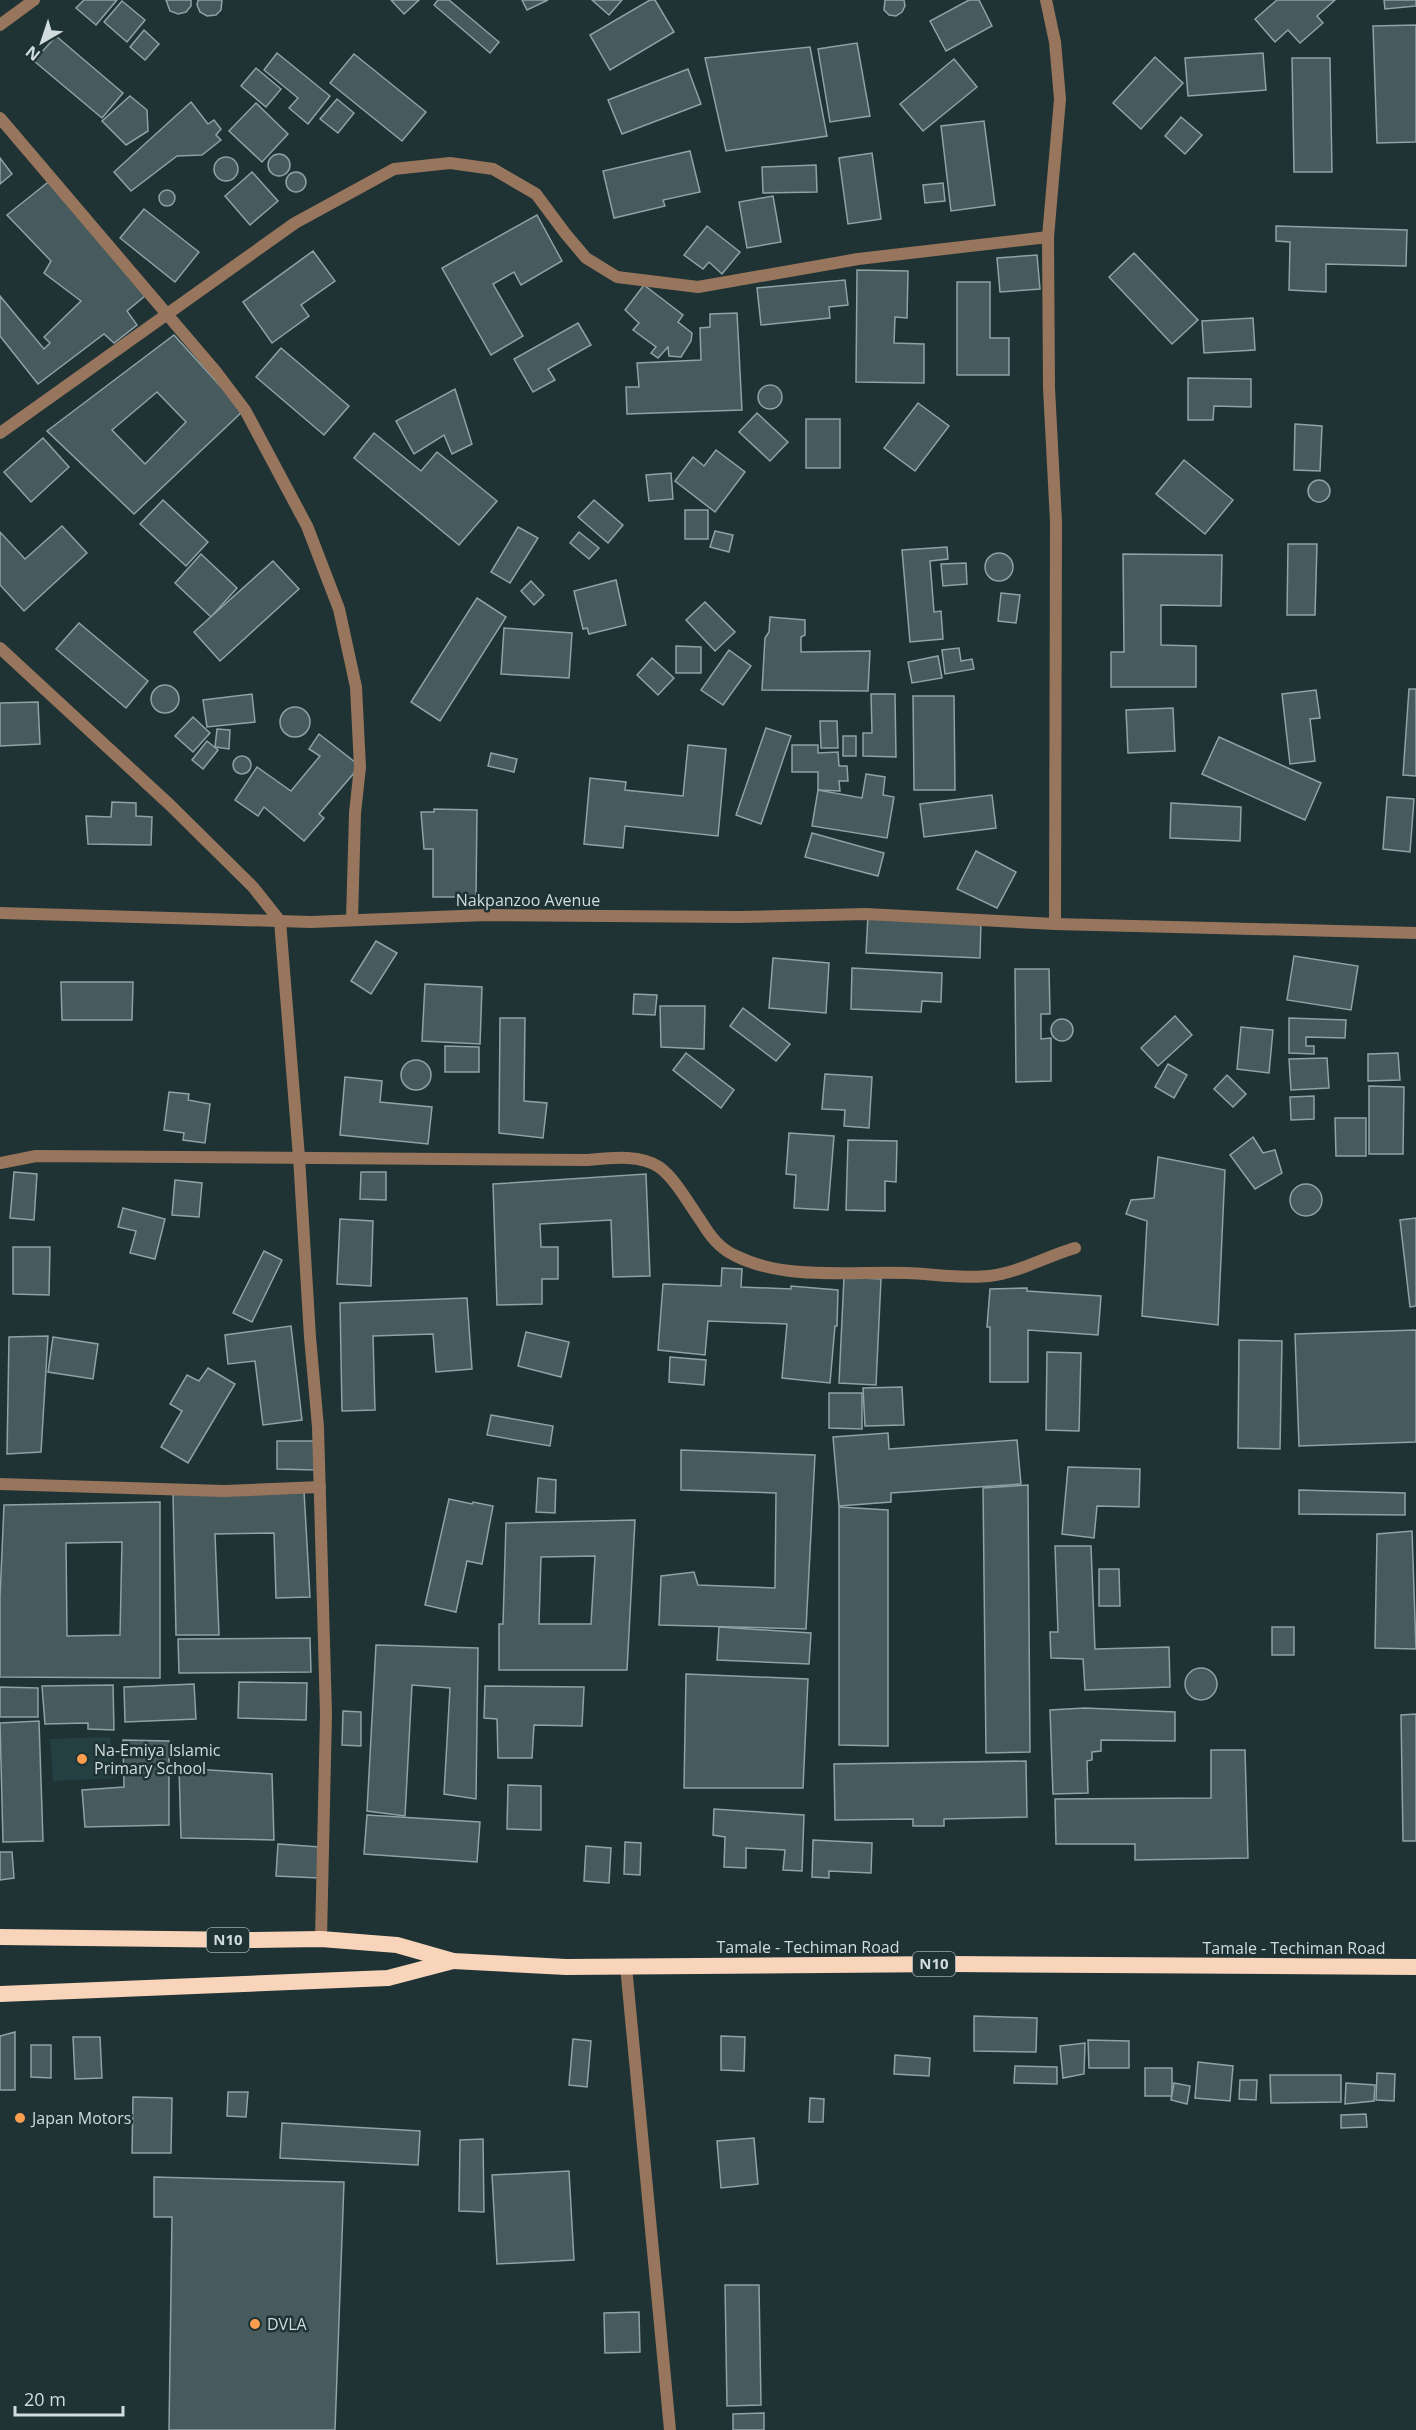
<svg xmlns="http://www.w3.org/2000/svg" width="1416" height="2430" font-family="'Open Sans',sans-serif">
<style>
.built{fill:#254043}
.building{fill:#475a5d;stroke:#8da3a6;stroke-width:1.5;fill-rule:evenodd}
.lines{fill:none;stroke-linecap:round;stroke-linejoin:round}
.minor{stroke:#97765d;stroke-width:12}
.trunk{stroke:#f8d4ba;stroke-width:16}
.poi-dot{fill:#fb9e50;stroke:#1f3234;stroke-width:2}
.labels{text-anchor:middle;stroke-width:5;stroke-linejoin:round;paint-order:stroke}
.shield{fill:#1f3234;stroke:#9ca9aa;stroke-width:1.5}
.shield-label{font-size:15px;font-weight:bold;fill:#d1dcdd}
.street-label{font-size:16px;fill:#d1dcdd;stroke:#1f3234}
.poi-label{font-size:16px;fill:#d1dcdd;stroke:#1f3234;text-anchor:start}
</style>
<rect width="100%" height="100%" fill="#1f3234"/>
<!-- built -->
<polygon class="built" points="110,1737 116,1778 53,1781 50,1739"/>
<!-- building -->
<g class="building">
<polygon points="84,0 117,0 96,25 76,8"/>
<polygon points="166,0 191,0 191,6 186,12 178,14 170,11"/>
<polygon points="198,0 222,0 221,10 216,15 207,16 200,12 197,5"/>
<polygon points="391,0 419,0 404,14"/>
<polygon points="438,0 449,0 499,42 490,53 434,5"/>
<polygon points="522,0 548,0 527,10"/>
<polygon points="592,0 622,0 609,15"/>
<polygon points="650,0 655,0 674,32 610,70 590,35"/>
<polygon points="885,0 904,0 905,6 902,12 896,16 889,15 884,10"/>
<polygon points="969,0 979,0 992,26 946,51 930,21"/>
<polygon points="1277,0 1335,0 1317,16 1323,23 1300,43 1288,30 1275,42 1255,19"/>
<polygon points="1384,0 1416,0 1416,6 1385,9"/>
<polygon points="122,1 145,20 127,42 104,22"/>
<polygon points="1416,25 1416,142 1377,143 1373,26"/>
<polygon points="144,30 159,44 145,60 130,47"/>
<polygon points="56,36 123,93 102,118 34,61"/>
<polygon points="857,43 870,116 830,122 818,49"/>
<polygon points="810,47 827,136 726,151 705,58"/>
<polygon points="277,53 330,96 308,124 289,108 298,98 264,70"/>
<polygon points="1263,53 1266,90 1188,96 1185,58"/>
<polygon points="354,54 426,112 402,141 330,83"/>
<polygon points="1155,57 1183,83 1141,129 1113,103"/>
<polygon points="1292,58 1330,58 1332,172 1294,172"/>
<polygon points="954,59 977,87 923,131 900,104"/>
<polygon points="256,68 281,89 266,107 241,86"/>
<polygon points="688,69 701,104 622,134 608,100"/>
<polygon points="130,96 147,110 148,131 126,145 102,121"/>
<polygon points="337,99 354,113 338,133 320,119"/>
<polygon points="191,102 208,124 214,120 221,129 216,135 221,140 202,155 177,156 131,191 114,172"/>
<polygon points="256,103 288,134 262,162 229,131"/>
<polygon points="1181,117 1202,135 1185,154 1165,136"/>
<polygon points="984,121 995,205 951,211 941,126"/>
<polygon points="690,151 700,192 663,200 665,206 614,218 603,171"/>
<polygon points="872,153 881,219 848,224 839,158"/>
<circle cx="279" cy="165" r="11"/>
<circle cx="226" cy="169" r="12"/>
<polygon points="0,158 12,174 0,184"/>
<polygon points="816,165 817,192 763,193 762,167"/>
<circle cx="296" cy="182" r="10"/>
<polygon points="252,172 278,201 250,225 225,196"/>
<polygon points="52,179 145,296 127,311 137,325 114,343 104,334 38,384 0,336 0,296 44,349 50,343 44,337 81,301 44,273 51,261 7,215"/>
<polygon points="943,183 945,201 925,203 923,185"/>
<circle cx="167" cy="198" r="8"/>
<polygon points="773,196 781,242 747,248 739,202"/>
<polygon points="144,209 199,252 175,282 120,238"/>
<polygon points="537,215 562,261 521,285 514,272 493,284 523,336 491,355 442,268"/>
<polygon points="707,226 740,252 722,274 709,262 703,269 684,255"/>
<polygon points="1276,226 1407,230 1406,266 1326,264 1326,292 1289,290 1290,242 1276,241"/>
<polygon points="313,251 335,281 301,305 309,316 272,343 243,302"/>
<polygon points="1134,253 1198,320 1172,344 1109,277"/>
<polygon points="1037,255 1040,289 1000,292 997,258"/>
<polygon points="857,270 908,271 907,318 895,317 894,343 924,344 924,383 856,382"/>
<polygon points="845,280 848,305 829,307 830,318 761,325 757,288"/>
<polygon points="957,282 990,282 990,338 1009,338 1009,375 957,375"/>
<polygon points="644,285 683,315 678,322 692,333 691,341 681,357 669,356 668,347 658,358 651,353 656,347 633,330 639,323 625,310"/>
<polygon points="737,313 742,410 627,414 626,387 639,387 637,363 701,360 700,328 710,327 710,314"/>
<polygon points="1253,318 1255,350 1204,353 1202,321"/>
<polygon points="578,323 591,345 548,369 555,380 533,392 514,359"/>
<path d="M174,335L243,411L134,514L47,431ZM157,392L186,422L145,464L112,430Z"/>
<polygon points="281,348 349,406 324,435 256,377"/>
<polygon points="1188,378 1251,379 1251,407 1214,406 1213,420 1188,420"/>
<circle cx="770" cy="397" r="12"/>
<polygon points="455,389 472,444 452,454 444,435 414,454 396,421"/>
<polygon points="918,403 949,426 915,471 884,448"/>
<polygon points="757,413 788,442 770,461 739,432"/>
<rect x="806" y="419" width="34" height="49"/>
<polygon points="1295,424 1322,426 1320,471 1294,470"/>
<polygon points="374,433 421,471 437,452 497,501 459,545 354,458"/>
<polygon points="43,438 69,467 31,502 4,472"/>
<polygon points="716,450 745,472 715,512 675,481 693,457 704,466"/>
<polygon points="1184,460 1233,500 1205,534 1156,494"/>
<polygon points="671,473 673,499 649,501 646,475"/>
<circle cx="1319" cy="491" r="11"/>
<polygon points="163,500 208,542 186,566 140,524"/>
<polygon points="594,500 623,525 608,543 578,517"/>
<rect x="685" y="510" width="23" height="29"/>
<polygon points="62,526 87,553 24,611 0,585 0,532 25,559"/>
<polygon points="518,527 538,538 510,583 491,572"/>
<polygon points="715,531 733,535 729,552 710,547"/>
<polygon points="579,532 599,548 589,559 570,543"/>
<polygon points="1288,544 1317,544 1315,615 1287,615"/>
<polygon points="947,547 948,559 930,561 934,612 941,611 943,639 910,642 902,550"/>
<circle cx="999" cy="567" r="14"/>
<polygon points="201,554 237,588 211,617 175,583"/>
<polygon points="1123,554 1222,555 1221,606 1161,605 1161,645 1196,646 1196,687 1111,687 1111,652 1124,652"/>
<polygon points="273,561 299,589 220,661 194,632"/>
<polygon points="966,563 967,584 943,586 941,564"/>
<polygon points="616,580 626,625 589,634 587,628 583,629 574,591"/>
<polygon points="531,581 544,595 534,605 521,591"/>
<polygon points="1001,593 1020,595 1016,623 998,621"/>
<polygon points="477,598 506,617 440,721 411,702"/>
<polygon points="705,602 735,632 715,651 686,620"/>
<polygon points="770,617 805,620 805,635 801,637 801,652 870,651 868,691 762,690 765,638 769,632"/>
<polygon points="79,623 148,681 126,708 56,649"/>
<polygon points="504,628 572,633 569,678 501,674"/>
<polygon points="676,646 701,647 701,673 676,673"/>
<polygon points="959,648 961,661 972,659 974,669 945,674 942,650"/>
<polygon points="729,650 751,666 723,705 701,690"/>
<polygon points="938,656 942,678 912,683 908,662"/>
<polygon points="652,658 674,678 658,695 637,675"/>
<circle cx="165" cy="699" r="14"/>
<polygon points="1409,689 1416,689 1416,776 1403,775"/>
<polygon points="1316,690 1320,718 1310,719 1315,761 1290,764 1282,694"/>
<polygon points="252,694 255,722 207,727 203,700"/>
<polygon points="871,694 895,694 896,757 863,756 863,733 872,733"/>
<polygon points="913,696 954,696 955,790 914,790"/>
<polygon points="38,702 40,744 0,746 0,703"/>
<circle cx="295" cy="722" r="15"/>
<polygon points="1173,708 1175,751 1128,753 1126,710"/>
<polygon points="193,717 210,733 193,752 175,736"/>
<polygon points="820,721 837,721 838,748 821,748"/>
<polygon points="766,728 791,736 761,824 736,815"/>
<polygon points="217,729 230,730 229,749 215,747"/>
<polygon points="319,734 360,766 319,814 324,818 304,841 264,807 258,816 235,800 257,767 291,791 320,756 309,749"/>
<rect x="843" y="736" width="13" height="20"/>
<polygon points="1219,737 1321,783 1305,820 1202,774"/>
<polygon points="207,741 218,750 203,769 192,760"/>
<polygon points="688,745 726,749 718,836 625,826 623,848 584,844 590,778 626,782 625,790 683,796"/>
<polygon points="792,745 818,745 818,753 838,752 839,766 847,766 848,781 839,781 840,791 818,790 818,772 792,772"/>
<polygon points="491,753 517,759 514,772 488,766"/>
<circle cx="242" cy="765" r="9"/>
<polygon points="866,774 885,777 883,795 894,797 887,838 812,826 818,790 862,798"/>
<polygon points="992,795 996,828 924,837 920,804"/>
<polygon points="1387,797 1414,799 1410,852 1383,849"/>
<polygon points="112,802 136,803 136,816 152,817 151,845 88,844 86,816 111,817"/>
<polygon points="1171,803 1241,807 1240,841 1170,838"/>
<polygon points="434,809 477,810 476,897 433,897 433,849 424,849 421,812 434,812"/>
<polygon points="812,833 884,853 878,876 805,857"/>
<polygon points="976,851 1016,872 997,908 957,889"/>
<polygon points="868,915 981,920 980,958 866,953"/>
<polygon points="376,941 397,953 371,994 351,981"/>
<polygon points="1294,956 1358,966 1351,1010 1287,1000"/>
<polygon points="773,958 829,963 826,1013 769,1008"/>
<polygon points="852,968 942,973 941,1002 922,1001 921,1012 851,1009"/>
<polygon points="1015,969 1049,969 1050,1014 1041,1014 1041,1039 1051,1038 1051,1081 1016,1082"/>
<polygon points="61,982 133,982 132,1020 62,1020"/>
<polygon points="425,984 482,987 480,1044 422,1041"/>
<polygon points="634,994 657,995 655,1015 633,1014"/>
<polygon points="660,1006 705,1006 704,1049 661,1047"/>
<polygon points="743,1008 790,1044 776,1061 730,1026"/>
<polygon points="1175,1016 1192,1035 1158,1066 1141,1048"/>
<polygon points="500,1018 525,1018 524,1101 547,1103 543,1138 499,1133"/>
<polygon points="1289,1018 1346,1020 1345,1038 1306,1037 1306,1046 1314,1046 1314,1054 1289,1053"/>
<circle cx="1062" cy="1030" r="11"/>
<polygon points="1241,1027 1273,1030 1269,1073 1237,1069"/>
<polygon points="445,1046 479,1047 479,1072 445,1072"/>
<polygon points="686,1053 734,1090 721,1108 673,1070"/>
<polygon points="1398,1053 1400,1080 1368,1081 1368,1054"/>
<polygon points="1327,1058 1329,1088 1291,1090 1289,1059"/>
<circle cx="416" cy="1075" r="15"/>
<polygon points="1168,1064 1187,1075 1174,1098 1155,1087"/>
<polygon points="825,1074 872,1077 869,1128 844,1126 845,1110 822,1109"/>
<polygon points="1227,1075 1246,1094 1233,1107 1214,1089"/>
<polygon points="345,1077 382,1081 380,1102 432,1107 428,1144 340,1135"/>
<polygon points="1369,1086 1404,1087 1403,1154 1369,1154"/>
<polygon points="169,1092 189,1094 188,1100 210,1104 205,1143 183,1140 184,1133 164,1130"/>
<polygon points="1314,1096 1314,1119 1291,1120 1290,1097"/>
<polygon points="1335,1118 1366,1118 1366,1156 1336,1156"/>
<polygon points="789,1133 834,1136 828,1210 794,1208 796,1175 786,1174"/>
<polygon points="1253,1137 1263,1153 1275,1150 1282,1173 1255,1189 1230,1155"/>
<polygon points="848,1140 897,1141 896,1182 885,1181 885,1211 846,1210"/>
<polygon points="1158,1157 1225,1170 1218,1325 1142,1316 1147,1221 1126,1214 1131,1200 1154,1198"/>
<polygon points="14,1172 37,1174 34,1220 10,1218"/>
<polygon points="361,1172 386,1172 386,1200 360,1199"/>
<polygon points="646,1174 650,1276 613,1277 611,1220 540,1224 541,1247 558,1247 558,1279 542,1279 542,1304 497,1305 493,1184"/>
<polygon points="175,1180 202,1183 199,1217 172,1215"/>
<circle cx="1306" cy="1200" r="16"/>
<polygon points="123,1208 165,1219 155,1259 130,1253 136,1231 118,1227"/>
<polygon points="1416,1218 1416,1306 1410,1307 1400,1220"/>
<polygon points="340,1219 373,1221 371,1286 337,1284"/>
<polygon points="13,1247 50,1247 49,1295 13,1294"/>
<polygon points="264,1251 282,1260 252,1322 233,1313"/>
<polygon points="722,1268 742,1269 741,1287 791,1289 791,1286 838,1290 837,1326 835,1326 830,1383 782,1378 787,1324 708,1321 705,1355 658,1350 663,1284 721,1286"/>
<polygon points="844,1277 881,1279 876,1385 839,1383"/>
<polygon points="1027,1288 1027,1291 1101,1296 1098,1335 1028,1330 1028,1382 990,1382 990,1327 987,1327 990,1289"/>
<polygon points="467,1298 472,1369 436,1372 433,1334 373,1336 375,1410 342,1411 340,1303"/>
<polygon points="291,1326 302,1420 263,1425 255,1361 228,1364 225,1335"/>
<polygon points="1416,1330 1416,1442 1299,1446 1295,1334"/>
<polygon points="526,1332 569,1342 561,1377 518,1366"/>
<polygon points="48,1336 41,1452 7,1454 9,1337"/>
<polygon points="53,1337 98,1344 93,1379 48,1372"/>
<polygon points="1239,1340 1282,1341 1280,1449 1238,1448"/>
<polygon points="1047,1352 1081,1353 1079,1431 1046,1430"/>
<polygon points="670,1357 706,1360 704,1385 669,1382"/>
<polygon points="208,1368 235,1384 188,1463 161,1447 182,1411 170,1404 187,1375 199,1381"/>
<polygon points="902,1387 904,1425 865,1426 863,1388"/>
<polygon points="829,1393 862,1393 862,1429 829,1428"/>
<polygon points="491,1415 553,1426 550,1446 487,1435"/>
<polygon points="888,1433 889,1449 1017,1440 1021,1484 891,1493 891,1502 839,1506 833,1437"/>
<polygon points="277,1441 317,1441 316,1470 277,1469"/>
<polygon points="681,1450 815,1455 806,1629 659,1625 661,1576 694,1572 698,1585 775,1588 776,1493 681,1490"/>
<polygon points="1068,1467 1140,1469 1139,1507 1097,1506 1094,1538 1062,1534"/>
<polygon points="538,1478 556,1480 555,1513 536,1512"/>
<polygon points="1028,1485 1030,1752 986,1753 983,1488"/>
<polygon points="1299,1490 1405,1493 1405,1515 1299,1514"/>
<polygon points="304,1491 310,1597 276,1598 274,1533 215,1534 219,1635 176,1635 173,1494"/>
<polygon points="449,1499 472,1504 473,1502 493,1506 482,1564 467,1561 456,1612 425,1605"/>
<path d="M160,1502V1678L0,1677V1597L4,1505ZM122,1542L120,1635L67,1636L66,1543Z"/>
<polygon points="839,1507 888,1510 888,1746 839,1745"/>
<path d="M635,1520L627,1670H499V1624H503L506,1523ZM595,1556L591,1624H539L541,1557Z"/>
<polygon points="1412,1531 1416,1649 1375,1648 1377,1534"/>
<polygon points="1055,1546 1091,1546 1095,1649 1169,1647 1170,1687 1085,1690 1083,1659 1051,1658 1050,1632 1058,1632"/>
<polygon points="1099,1569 1119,1569 1120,1606 1099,1606"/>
<polygon points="719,1627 811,1633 809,1664 717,1660"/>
<rect x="1272" y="1627" width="22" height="28"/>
<polygon points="310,1638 311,1672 179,1673 178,1639"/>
<polygon points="376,1645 478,1648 476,1799 444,1794 450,1688 412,1685 405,1816 367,1811"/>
<circle cx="1201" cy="1684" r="16"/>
<polygon points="686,1674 808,1679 803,1788 684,1788"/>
<polygon points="239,1682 307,1683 306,1720 238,1718"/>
<polygon points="194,1684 196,1719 125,1722 124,1687"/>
<polygon points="113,1685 114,1730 88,1729 88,1723 45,1724 42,1686"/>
<polygon points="485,1686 584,1687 582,1726 534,1725 532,1758 498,1758 497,1719 484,1718"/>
<polygon points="0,1687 38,1688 38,1717 0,1717"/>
<polygon points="1085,1708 1175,1712 1175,1741 1101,1740 1101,1751 1092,1752 1092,1760 1087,1761 1088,1793 1053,1794 1050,1710"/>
<polygon points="343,1711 361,1712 361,1746 342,1745"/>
<polygon points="1416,1714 1416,1841 1403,1841 1401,1715"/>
<polygon points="39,1721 43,1841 3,1842 0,1723"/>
<polygon points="123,1740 169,1741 169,1825 85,1827 82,1790 124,1787"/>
<polygon points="1211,1750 1245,1750 1248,1858 1135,1860 1135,1844 1056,1844 1055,1799 1211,1798"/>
<polygon points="1026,1761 1027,1817 944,1819 944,1826 913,1826 913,1819 835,1820 834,1764"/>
<polygon points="179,1768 272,1774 274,1840 181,1838"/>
<polygon points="508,1785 541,1786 541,1830 507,1829"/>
<polygon points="714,1809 804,1815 802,1871 783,1870 785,1850 746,1848 746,1868 724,1867 725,1837 713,1835"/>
<polygon points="367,1815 480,1822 477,1862 364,1854"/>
<polygon points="813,1840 872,1843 871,1873 829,1871 829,1878 812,1877"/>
<polygon points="625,1842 641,1843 640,1875 624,1874"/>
<polygon points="278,1844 320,1847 319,1878 276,1876"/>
<polygon points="586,1846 611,1848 609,1883 584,1881"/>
<polygon points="0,1852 12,1852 14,1878 0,1880"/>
<polygon points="974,2016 1037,2018 1036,2052 974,2051"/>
<polygon points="15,2032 15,2090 0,2090 0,2036"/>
<polygon points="721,2036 745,2037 744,2071 721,2070"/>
<polygon points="73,2037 100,2037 102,2078 75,2079"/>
<polygon points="573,2039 591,2041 587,2087 569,2085"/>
<polygon points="1088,2040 1129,2041 1129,2068 1089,2068"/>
<polygon points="1085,2043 1084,2074 1063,2078 1060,2046"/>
<polygon points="31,2045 51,2045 51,2078 31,2077"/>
<polygon points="895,2055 930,2058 929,2076 894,2074"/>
<polygon points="1198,2062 1233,2066 1230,2101 1195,2098"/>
<polygon points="1015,2066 1057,2067 1057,2084 1014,2083"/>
<rect x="1145" y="2068" width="27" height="28"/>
<polygon points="1377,2073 1395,2074 1394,2101 1376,2100"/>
<polygon points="1270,2075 1341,2075 1341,2102 1271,2103"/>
<polygon points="1240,2080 1257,2080 1256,2100 1239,2099"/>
<polygon points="1174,2083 1190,2086 1187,2104 1171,2100"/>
<polygon points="1346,2083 1375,2085 1374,2101 1345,2104"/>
<polygon points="228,2092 248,2092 246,2117 227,2116"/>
<polygon points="133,2097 172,2098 171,2153 132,2153"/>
<polygon points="810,2098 824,2099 823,2122 809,2122"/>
<polygon points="1366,2114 1367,2127 1341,2128 1341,2115"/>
<polygon points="282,2123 420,2131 418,2165 280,2158"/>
<polygon points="754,2138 758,2184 721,2188 717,2141"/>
<polygon points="483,2139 484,2212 459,2211 460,2140"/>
<polygon points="569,2171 574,2260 497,2264 492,2175"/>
<polygon points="154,2177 344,2182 335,2430 169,2430 172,2217 154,2217"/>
<polygon points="725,2285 759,2285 761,2405 727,2406"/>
<polygon points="639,2312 640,2352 605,2353 604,2313"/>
<polygon points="764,2413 764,2430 733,2430 733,2414"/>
</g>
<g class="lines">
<!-- minor -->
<g class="minor">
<polyline points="1046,0 1055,42 1060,99 1048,237 1049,388 1056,522 1055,924 1416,933"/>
<polyline points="0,25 34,0"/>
<polyline points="0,118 217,373 245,410 307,526 339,609 356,687 360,767 355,813 352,920"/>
<polyline points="0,433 295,223 394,169 450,163 493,169 536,194 565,233 586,258 617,277 698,287 858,259 1048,237"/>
<polyline points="0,648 170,805 253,887 280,921 299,1157 310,1337 318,1427 326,1714 321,1939"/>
<polyline points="0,913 311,922 486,915 739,917 866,914 1055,924"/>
<path d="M0,1163L36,1156L588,1160C610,1158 640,1154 659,1167C675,1178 690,1206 701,1221C710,1236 720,1249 736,1256C787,1281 852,1271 907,1273C932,1274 965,1279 989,1276C1018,1273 1047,1256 1075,1248"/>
<polyline points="0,1484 224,1491 320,1487"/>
<polyline points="626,1966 670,2430"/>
</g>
<!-- trunk -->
<g class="trunk">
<polyline points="0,1937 251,1940 321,1939 397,1945 453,1961 566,1967 951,1964 1416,1967"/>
<polyline points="0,1994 388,1978 453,1961"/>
</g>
</g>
<!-- markers -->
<g class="poi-dot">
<circle cx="82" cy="1759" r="6"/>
<circle cx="20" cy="2118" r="6"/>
<circle cx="255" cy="2324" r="6"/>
</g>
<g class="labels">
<!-- shield labels -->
<g class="shield">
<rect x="207" y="1928" width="42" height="24" rx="4.5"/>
<rect x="913" y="1952" width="42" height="24" rx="4.5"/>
</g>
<g class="shield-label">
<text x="228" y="1945">N10</text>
<text x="934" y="1969">N10</text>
</g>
<!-- street labels -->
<g class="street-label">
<text x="528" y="906">Nakpanzoo Avenue</text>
<text x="808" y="1953">Tamale - Techiman Road</text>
<text x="1294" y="1954">Tamale - Techiman Road</text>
</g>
<!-- poi labels -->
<g class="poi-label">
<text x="94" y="1756">Na-Emiya Islamic<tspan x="94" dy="18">Primary School</tspan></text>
<text x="32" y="2124">Japan Motors</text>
<text x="267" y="2330">DVLA</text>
</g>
</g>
<!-- north arrow -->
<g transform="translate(42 42) rotate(219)" stroke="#1f3234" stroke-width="4.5" paint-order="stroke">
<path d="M0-4.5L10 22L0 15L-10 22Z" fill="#d1dcdd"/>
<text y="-9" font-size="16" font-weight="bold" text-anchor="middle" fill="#d1dcdd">N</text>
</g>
<!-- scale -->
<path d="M15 2406v9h108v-9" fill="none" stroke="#d1dcdd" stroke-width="3"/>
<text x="24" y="2406" font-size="18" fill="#d1dcdd" stroke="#1f3234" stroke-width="4.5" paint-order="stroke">20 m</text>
</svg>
